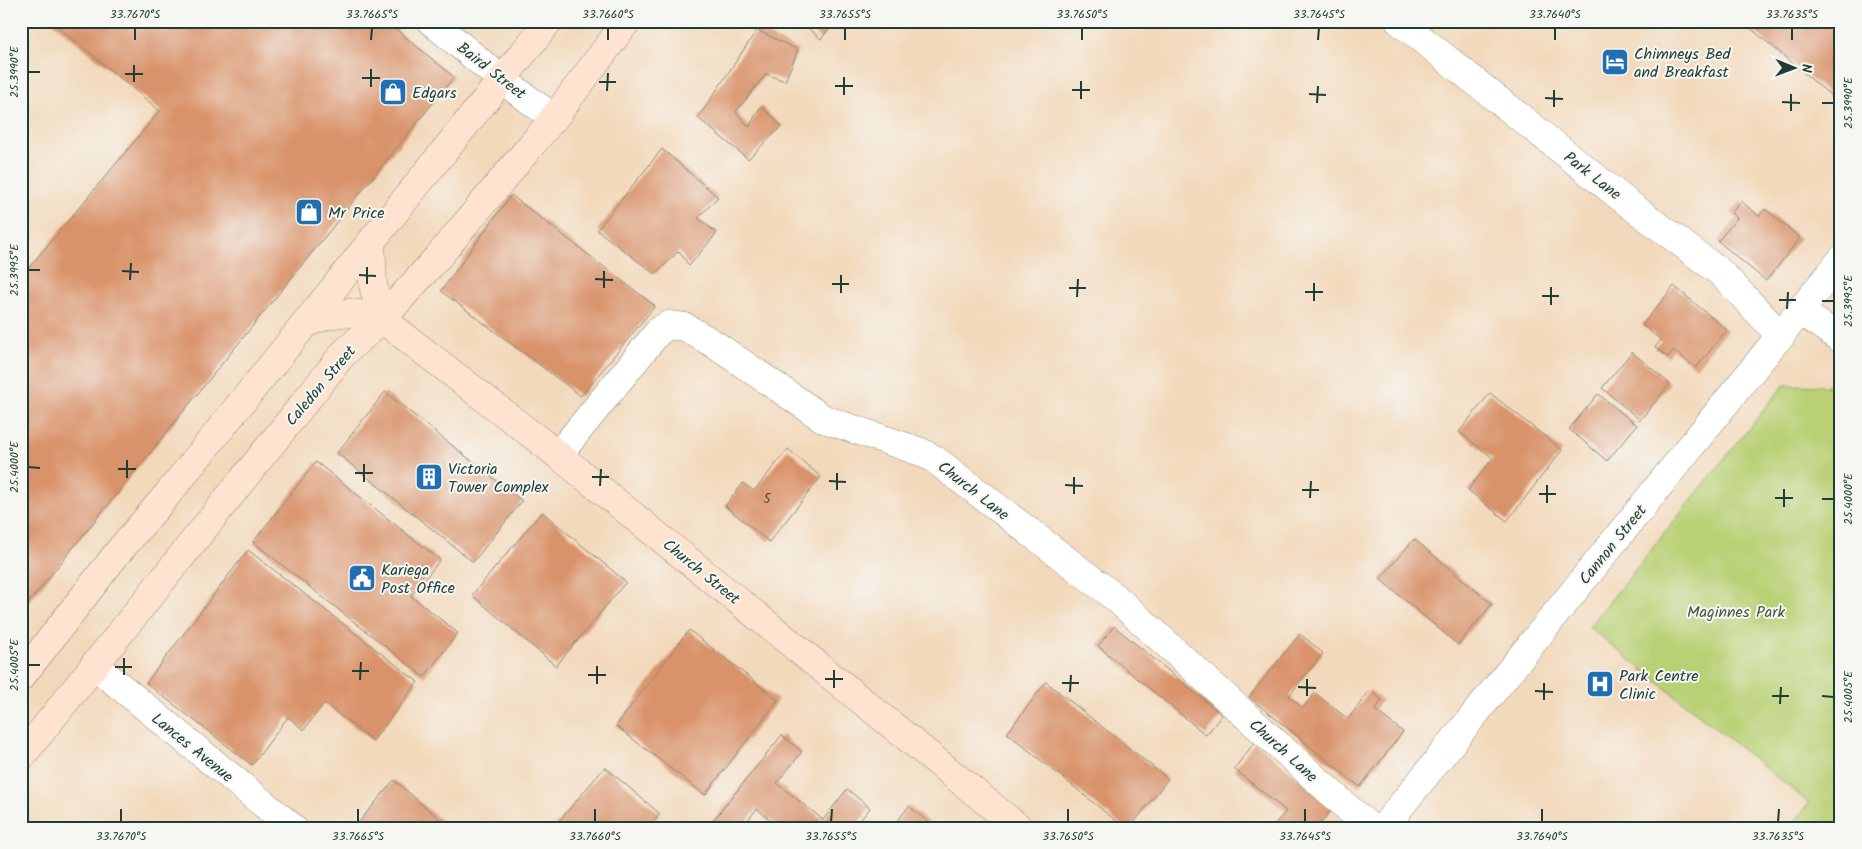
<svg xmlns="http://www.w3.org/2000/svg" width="1862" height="849" font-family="Kalam,sans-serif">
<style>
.green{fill:#b9d074;stroke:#6c8654}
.building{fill:#d9936a}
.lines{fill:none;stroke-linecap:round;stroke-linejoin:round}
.minor-casing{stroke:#898b78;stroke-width:29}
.tertiary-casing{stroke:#898b78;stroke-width:29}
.secondary-casing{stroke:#898b78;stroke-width:29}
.minor{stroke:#fff;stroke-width:28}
.tertiary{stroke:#fff;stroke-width:28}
.secondary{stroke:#fee3d1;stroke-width:28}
.ticks{fill:none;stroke:#1f3d34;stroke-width:2}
.labels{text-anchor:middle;stroke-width:4;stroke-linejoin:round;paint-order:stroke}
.number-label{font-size:14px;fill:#4e5242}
.poi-label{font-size:16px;fill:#1f3d34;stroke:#f6f6f2;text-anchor:start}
.street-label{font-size:16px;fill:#1f3d34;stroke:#f6f6f2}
.park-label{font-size:16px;fill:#3e5a41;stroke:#f6f6f2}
.neatline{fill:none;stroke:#1f3d34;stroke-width:2}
.ticks-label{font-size:12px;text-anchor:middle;fill:#1f3d34}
</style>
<rect width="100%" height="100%" fill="#f6f6f2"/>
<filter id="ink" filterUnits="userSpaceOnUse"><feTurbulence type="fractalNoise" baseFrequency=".02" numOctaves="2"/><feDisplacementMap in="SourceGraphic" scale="10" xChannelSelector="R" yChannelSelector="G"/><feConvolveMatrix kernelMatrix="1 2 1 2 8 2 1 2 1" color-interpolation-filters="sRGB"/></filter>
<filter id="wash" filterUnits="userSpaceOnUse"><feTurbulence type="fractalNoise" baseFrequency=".0096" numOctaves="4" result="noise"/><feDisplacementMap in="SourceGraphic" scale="20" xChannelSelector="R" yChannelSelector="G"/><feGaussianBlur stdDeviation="1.12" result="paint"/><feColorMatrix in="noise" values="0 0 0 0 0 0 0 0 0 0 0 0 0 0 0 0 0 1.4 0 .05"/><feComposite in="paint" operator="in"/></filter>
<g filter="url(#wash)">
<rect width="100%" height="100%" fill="#f3d9bb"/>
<!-- green -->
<polygon class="green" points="1784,385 1841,386 1841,828 1790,828 1809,803 1589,627"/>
<g id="blocks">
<!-- building -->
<g class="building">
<polygon points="51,21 386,21 454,77 21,612 21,277 160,111"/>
<polygon points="800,21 835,21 821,39"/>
<polygon points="1742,21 1823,21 1841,37 1841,104"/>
<polygon points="757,30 798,50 785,81 766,74 736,112 749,127 761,106 782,126 748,159 698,118"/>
<polygon points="662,149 718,197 698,218 717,233 689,266 679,251 655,274 597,230"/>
<polygon points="511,195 655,306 581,396 441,291"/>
<polygon points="1741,201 1759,216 1765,209 1800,238 1766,281 1718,241 1737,218 1731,213"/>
<polygon points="1674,286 1727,330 1696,368 1673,350 1668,357 1655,347 1661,340 1642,325"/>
<polygon points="1632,352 1670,384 1640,420 1602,388"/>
<polygon points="385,392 522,501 473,562 337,453"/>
<polygon points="1490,393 1562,450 1507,521 1468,490 1493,458 1459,432"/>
<polygon points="1598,394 1637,425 1607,461 1569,429"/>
<polygon points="788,449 821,477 769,542 725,506 743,483 754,491"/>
<polygon points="316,462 440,560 411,596 458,633 424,677 253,542"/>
<polygon points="542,512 626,582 556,666 472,595"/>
<polygon points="1414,539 1492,604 1458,645 1380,579"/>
<polygon points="248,550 418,682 373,741 324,703 304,730 288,717 252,765 146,683"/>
<polygon points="1114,626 1222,715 1206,735 1098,646"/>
<polygon points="689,630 778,700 705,795 616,726"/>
<polygon points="1300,634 1323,653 1289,696 1303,708 1315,693 1348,719 1370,690 1382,700 1375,710 1403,732 1360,787 1249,697"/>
<polygon points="1046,682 1168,779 1130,828 1125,828 1007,733"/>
<polygon points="782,735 802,752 777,783 823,820 847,789 870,808 854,828 780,828 757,809 741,828 707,828"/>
<polygon points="1255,742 1334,807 1317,828 1272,828 1286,811 1234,769"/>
<polygon points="605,767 660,814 648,828 553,828"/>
<polygon points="394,780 450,828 354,828"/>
<polygon points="909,806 935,828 892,828"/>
</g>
</g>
</g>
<g filter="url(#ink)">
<use href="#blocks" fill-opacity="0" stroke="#898b78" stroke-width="1"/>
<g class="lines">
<!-- minor casing -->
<g class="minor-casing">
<g id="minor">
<polyline points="1399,21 1629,204 1721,273 1781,336"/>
<polyline points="1800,311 1841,339"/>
<polyline points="558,455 659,331 668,325 685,327 714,344 824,419 921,452 934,459 1116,598 1370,828"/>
<polyline points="94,665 293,828"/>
<polyline points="1383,828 1841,260"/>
</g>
</g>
<!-- tertiary casing -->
<g class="tertiary-casing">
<polyline id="tertiary" points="431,21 502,80 554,118"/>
</g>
<!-- secondary casing -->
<g class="secondary-casing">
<g id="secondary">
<polyline points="371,243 373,285 382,319"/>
<path d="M305,324C336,310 350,310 382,319L558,455L1019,828"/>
<polyline points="21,677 119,551 167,495 549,21"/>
<polyline points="21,757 344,353 382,319 437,258 554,118 627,21"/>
</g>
</g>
<!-- minor -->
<use href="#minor" class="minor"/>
<!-- tertiary -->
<use href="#tertiary" class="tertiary"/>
<!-- secondary -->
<use href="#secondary" class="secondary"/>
</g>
</g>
<!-- ticks -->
<path class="ticks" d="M135,40V28M371,40L372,28M608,40V28M845,40V28M1082,40V28M1318,40L1319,28M1555,40V28M1792,40V28M28,72H40M125,74H143M362,78H380M134,82V65M599,82H616M835,86H853M371,87V69M1072,90H1090M607,91L608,73M1309,94L1326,95M844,95V77M1545,98L1563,99M1081,99V81M1782,102L1800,103M1317,103L1318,86M1822,103H1834M1554,107V90M1791,111V94M28,270H40M122,271L139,272M359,275L376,276M595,279L613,280M130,280L131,263M367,284V267M832,284H849M604,288V271M1069,288H1086M1305,292H1323M841,293V275M1542,296H1559M1077,297L1078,279M1779,300H1796M1314,301V283M1822,301H1834M1551,305V287M1787,309L1788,292M28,467L40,468M118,469H136M355,473H373M592,477H609M127,478V460M829,481L846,482M364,482V464M1065,485L1083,486M600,486L601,469M837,490V473M1302,490H1319M1074,494V477M1539,494H1556M1310,498L1311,481M1775,498H1793M1822,499H1834M1547,503V485M1784,507V489M28,665H40M115,667H132M352,671H369M124,675V658M588,675H606M825,679H843M360,680L361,662M1062,683H1079M597,684V666M1298,687L1316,688M834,688V670M1535,691L1553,692M1070,692L1071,675M1307,696V679M1772,696H1789M1822,696L1834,697M1544,700V683M1780,704L1781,687M121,822V809M358,822V809M595,822V809M831,822L832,809M1068,822V809M1305,822V809M1542,822V809M1778,822L1779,809"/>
<!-- icons -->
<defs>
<g id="hotel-square" transform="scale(1.4375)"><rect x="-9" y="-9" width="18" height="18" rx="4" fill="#1f6fb2" stroke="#f6f6f2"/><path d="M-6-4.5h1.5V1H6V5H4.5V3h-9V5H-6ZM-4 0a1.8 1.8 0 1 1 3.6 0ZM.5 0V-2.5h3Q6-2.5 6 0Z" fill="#fff"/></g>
<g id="shop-square" transform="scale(1.4375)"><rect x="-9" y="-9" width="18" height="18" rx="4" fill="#1f6fb2" stroke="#f6f6f2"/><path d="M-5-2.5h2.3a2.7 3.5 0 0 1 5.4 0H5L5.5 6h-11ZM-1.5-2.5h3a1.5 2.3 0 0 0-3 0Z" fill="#fff"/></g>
<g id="building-square" transform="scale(1.4375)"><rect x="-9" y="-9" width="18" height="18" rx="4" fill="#1f6fb2" stroke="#f6f6f2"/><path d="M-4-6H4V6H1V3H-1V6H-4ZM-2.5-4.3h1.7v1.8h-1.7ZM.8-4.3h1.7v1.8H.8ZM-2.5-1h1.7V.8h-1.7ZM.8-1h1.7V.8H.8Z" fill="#fff"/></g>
<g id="civic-square" transform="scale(1.4375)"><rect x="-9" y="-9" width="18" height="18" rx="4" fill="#1f6fb2" stroke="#f6f6f2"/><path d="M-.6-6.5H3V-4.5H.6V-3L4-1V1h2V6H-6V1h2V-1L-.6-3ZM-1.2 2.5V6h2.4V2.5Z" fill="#fff"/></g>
<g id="hospital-square" transform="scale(1.4375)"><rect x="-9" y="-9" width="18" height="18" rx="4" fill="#1f6fb2" stroke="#f6f6f2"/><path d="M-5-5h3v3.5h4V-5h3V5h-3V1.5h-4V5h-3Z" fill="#fff"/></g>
</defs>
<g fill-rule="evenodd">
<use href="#hotel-square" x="1615" y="62"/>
<use href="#shop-square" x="393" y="92"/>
<use href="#shop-square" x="309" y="212"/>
<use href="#building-square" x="429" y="477"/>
<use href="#civic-square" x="362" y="578"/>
<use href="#hospital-square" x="1600" y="684"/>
</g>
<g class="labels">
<!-- number labels -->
<g class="number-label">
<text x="767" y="503">5</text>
</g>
<!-- poi labels -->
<g class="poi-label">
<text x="1634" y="59">Chimneys Bed<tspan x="1634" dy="18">and Breakfast</tspan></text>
<text x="412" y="98">Edgars</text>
<text x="328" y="218">Mr Price</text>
<text x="448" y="474">Victoria<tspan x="448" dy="18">Tower Complex</tspan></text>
<text x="381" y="575">Kariega<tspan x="381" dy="18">Post Office</tspan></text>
<text x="1619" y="681">Park Centre<tspan x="1619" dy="18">Clinic</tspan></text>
</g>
<!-- street labels -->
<g class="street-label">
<text transform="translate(492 70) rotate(38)" y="6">Baird Street</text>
<text transform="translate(1593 175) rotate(38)" y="6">Park Lane</text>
<text transform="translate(320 385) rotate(-50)" y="6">Caledon Street</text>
<text transform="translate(974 490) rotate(38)" y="6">Church Lane</text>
<text transform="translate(1612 544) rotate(-51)" y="6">Cannon Street</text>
<text transform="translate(702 571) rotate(39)" y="6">Church Street</text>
<text transform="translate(193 747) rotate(39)" y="6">Lances Avenue</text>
<text transform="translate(1284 750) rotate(42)" y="6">Church Lane</text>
</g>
<!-- park labels -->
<g class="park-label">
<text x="1736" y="617">Maginnes Park</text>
</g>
</g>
<!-- margin -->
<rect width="1862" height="849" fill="none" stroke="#f6f6f2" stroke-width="55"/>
<!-- north arrow -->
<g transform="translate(1794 68) rotate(91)" stroke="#f6f6f2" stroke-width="4" paint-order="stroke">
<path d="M0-4L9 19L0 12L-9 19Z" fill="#1f3d34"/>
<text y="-8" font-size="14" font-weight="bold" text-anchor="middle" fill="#1f3d34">N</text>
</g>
<rect x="28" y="28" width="1806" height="794" class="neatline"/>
<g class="ticks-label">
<text x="135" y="18">33.7670°S</text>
<text x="372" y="18">33.7665°S</text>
<text x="608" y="18">33.7660°S</text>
<text x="845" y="18">33.7655°S</text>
<text x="1082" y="18">33.7650°S</text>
<text x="1319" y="18">33.7645°S</text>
<text x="1555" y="18">33.7640°S</text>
<text x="1792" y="18">33.7635°S</text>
<text transform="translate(14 72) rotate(-90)" y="4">25.3990°E</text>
<text transform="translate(1848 103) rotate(-90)" y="4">25.3990°E</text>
<text transform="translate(14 270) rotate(-90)" y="4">25.3995°E</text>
<text transform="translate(1848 301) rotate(-90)" y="4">25.3995°E</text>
<text transform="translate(14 467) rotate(-90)" y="4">25.4000°E</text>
<text transform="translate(1848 499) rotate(-90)" y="4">25.4000°E</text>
<text transform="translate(14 665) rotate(-90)" y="4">25.4005°E</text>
<text transform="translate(1848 697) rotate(-90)" y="4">25.4005°E</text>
<text x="121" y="840">33.7670°S</text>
<text x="358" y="840">33.7665°S</text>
<text x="595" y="840">33.7660°S</text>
<text x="831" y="840">33.7655°S</text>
<text x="1068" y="840">33.7650°S</text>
<text x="1305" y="840">33.7645°S</text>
<text x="1542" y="840">33.7640°S</text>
<text x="1778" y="840">33.7635°S</text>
</g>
</svg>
